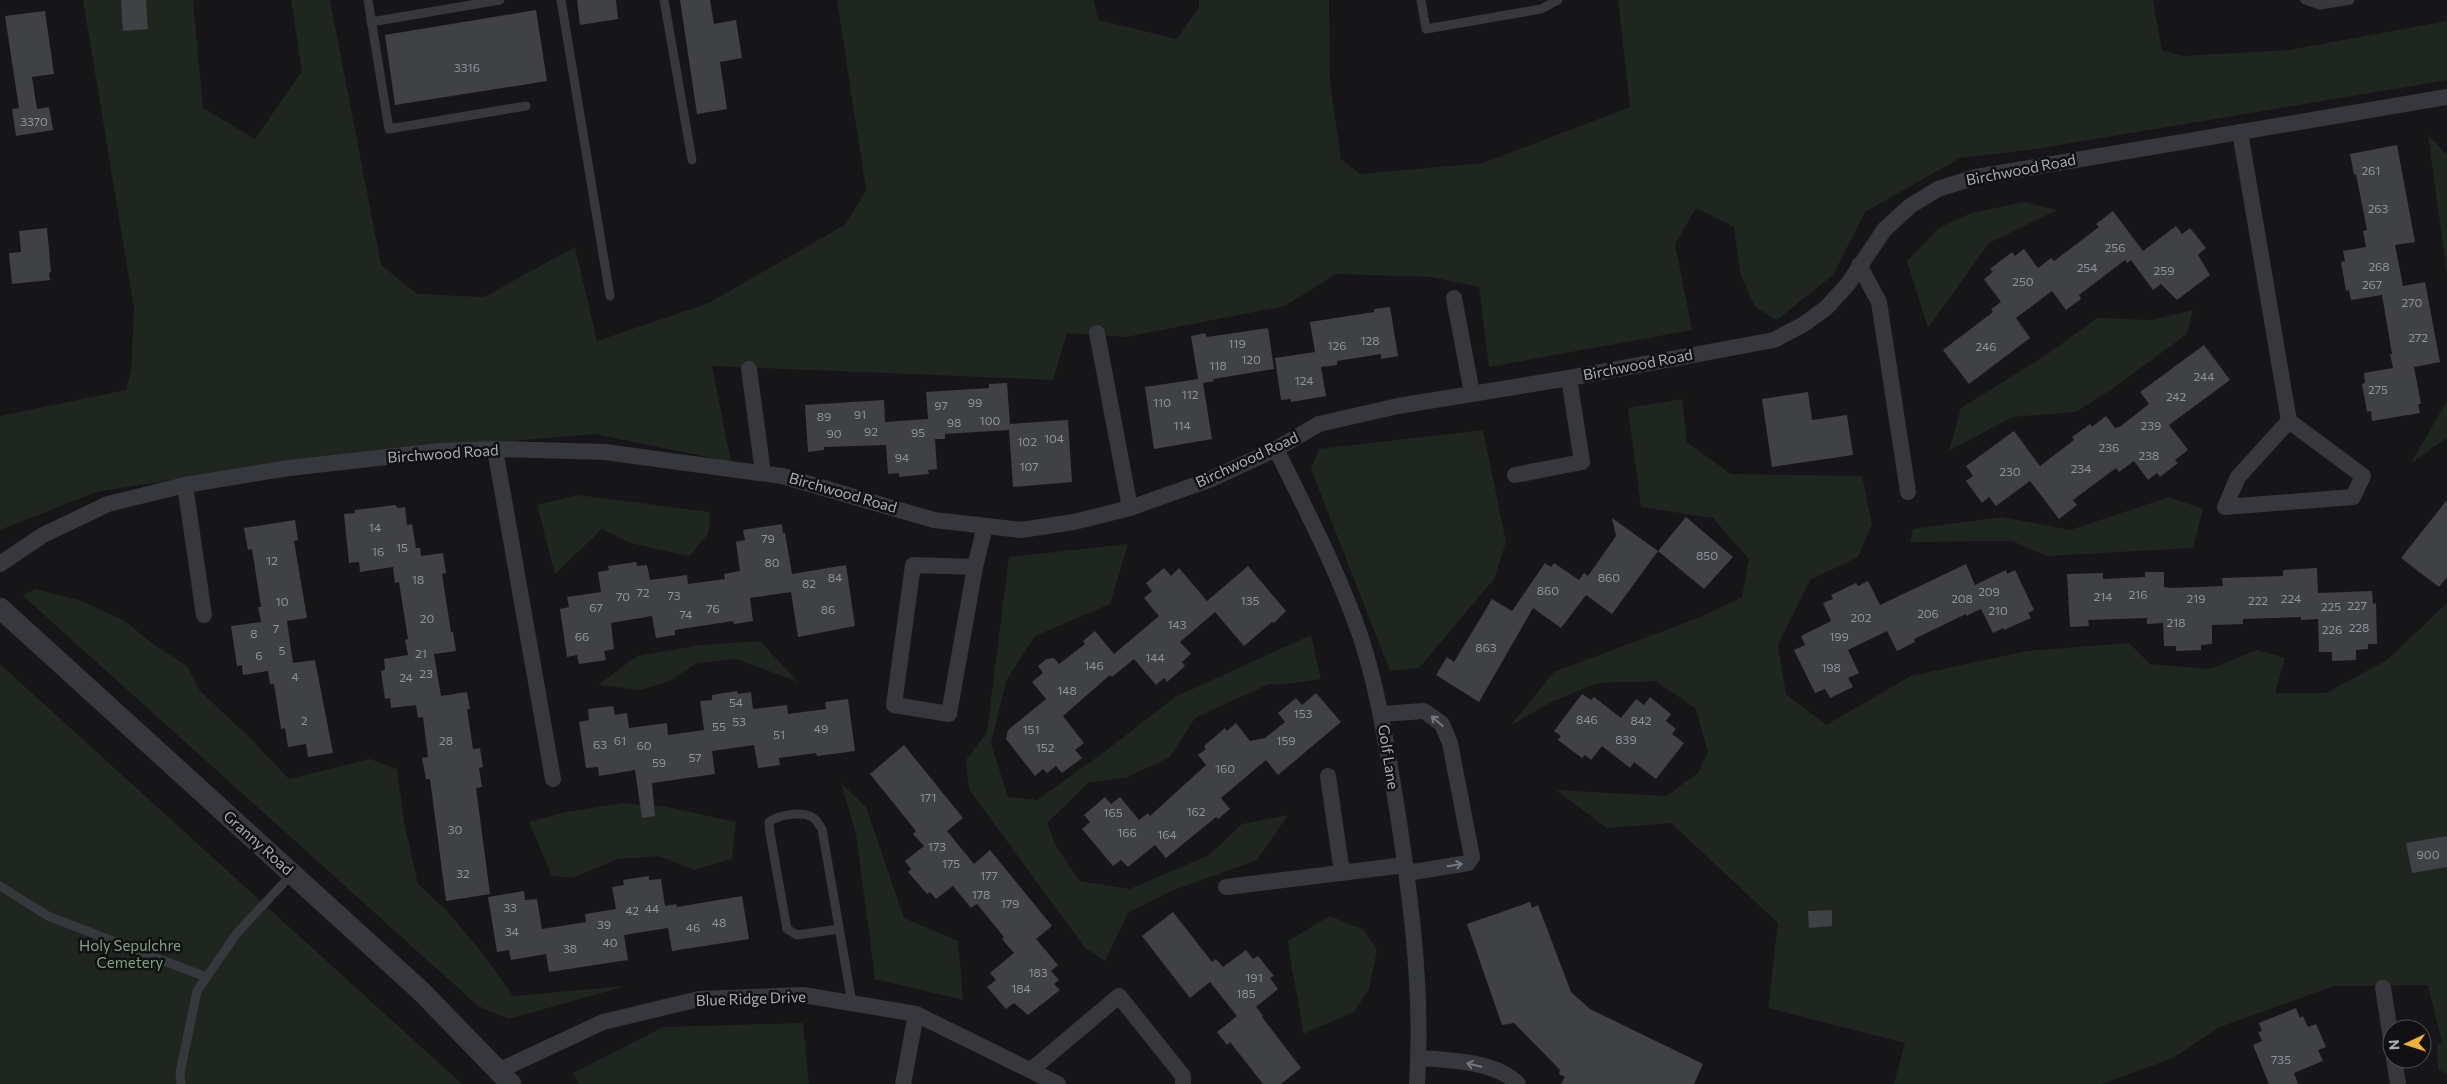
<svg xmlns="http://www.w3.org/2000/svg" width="2447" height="1084" font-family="Commissioner,sans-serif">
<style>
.green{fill:#1e261f}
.building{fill:#404145}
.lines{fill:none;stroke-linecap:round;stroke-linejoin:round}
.service{stroke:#37383d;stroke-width:9}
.minor{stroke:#37383d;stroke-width:16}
.tertiary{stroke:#37383d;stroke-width:21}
.oneway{stroke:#757881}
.labels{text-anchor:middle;stroke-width:5;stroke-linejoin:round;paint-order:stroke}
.number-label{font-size:12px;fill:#8e929b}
.street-label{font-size:15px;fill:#a8adb8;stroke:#111113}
.park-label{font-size:15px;fill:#7fa381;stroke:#111113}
</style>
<rect width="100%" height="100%" fill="#161618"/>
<!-- green -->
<g class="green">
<polygon points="83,0 193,0 203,108 255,139 302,71 291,0 330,0 381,265 417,294 484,297 575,247 597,341 709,303 846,224 866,190 837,0 1094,0 1098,20 1177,39 1199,7 1199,0 1329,0 1330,82 1341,159 1360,174 1483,163 1630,107 1618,0 2153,0 2162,50 2182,56 2289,50 2447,21 2447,80 2036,149 1960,158 1865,212 1833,275 1777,320 1755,307 1740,273 1734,227 1696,208 1675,244 1692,330 1489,367 1479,287 1431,277 1336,274 1285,306 1126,337 1067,333 1053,380 712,366 731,462 595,434 327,456 96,492 0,530 0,416 126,390 131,370 134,309"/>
<polygon points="2428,135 2447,155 2447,276"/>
<polygon points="2024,202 2057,210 1989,243 1928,328 1907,261 1939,228 1971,213"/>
<polygon points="2193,310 2187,334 2112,389 2076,412 2012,417 1949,451 1961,408 2049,353 2097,318 2151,320"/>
<polygon points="1682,399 1687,442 1731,474 1862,476 1872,524 1858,557 1810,580 1778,645 1786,694 1826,725 1911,676 2027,651 2129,643 2150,664 2210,669 2257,650 2285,658 2275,693 2326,693 2387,660 2447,603 2447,1074 2438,1069 2437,1045 2442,1042 2428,985 2334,986 2220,1027 2173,1058 2102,1084 1894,1084 1905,1043 1768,1008 1778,923 1671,823 1607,828 1556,790 1666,796 1698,773 1708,752 1696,709 1656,681 1598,683 1553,701 1511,725 1554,672 1698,618 1742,597 1749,559 1713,518 1641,507 1628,408"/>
<polygon points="2447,401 2447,438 2411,463"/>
<polygon points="1483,430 1506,542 1494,579 1419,668 1390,671 1311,469 1319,449"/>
<polygon points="578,495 710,512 708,534 689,556 630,543 602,529 555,574 537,505"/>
<polygon points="2169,497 2203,509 2193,548 2047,556 2012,541 1910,542 1913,529 2001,517 2070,530"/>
<polygon points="1128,544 1110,604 1035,636 1006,681 991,744 1008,797 1037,800 1103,753 1175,697 1311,635 1321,679 1280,685 1269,684 1195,718 1170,757 1128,777 1088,783 1047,823 1055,844 1079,881 1130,889 1209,855 1242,824 1288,815 1257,860 1174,890 1128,913 1105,961 1085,948 969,789 966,760 987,732 1009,557"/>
<polygon points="36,589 82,601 125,621 153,644 187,666 200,691 248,736 289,779 370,759 397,769 404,822 418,884 448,912 484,955 513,996 626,986 509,1019 478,1006 22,595"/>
<polygon points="760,641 798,682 737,659 697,663 671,680 641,690 598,685 637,656 701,645"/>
<polygon points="0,664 462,1084 0,1084"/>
<polygon points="841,783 866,807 904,918 958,941 963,1000 875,979 856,834"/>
<polygon points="623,803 667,807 736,822 732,859 694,870 659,856 618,859 572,878 552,876 529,822 566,812"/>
<path d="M1330,916L1364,930L1377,950L1369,989L1354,1012L1303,1034C1300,1002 1291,972 1288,941Z"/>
<polygon points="803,1023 809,1084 579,1084 573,1073 663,1027"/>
</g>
<!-- building -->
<g class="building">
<polygon points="121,0 146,0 148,29 123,31"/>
<polygon points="577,0 616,0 618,19 580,25"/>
<polygon points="680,0 710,0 714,24 736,20 742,58 720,62 727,109 697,114"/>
<polygon points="536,10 547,81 395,105 385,35"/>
<polygon points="45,11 54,74 32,77 37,109 49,107 53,130 16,136 12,109 19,108 5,16"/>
<polygon points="2397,145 2415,242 2395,245 2403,286 2425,282 2440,362 2414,367 2421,404 2418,404 2420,413 2372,421 2371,411 2367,412 2362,384 2365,383 2364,373 2393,368 2390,354 2392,354 2382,295 2351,300 2349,290 2346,291 2341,262 2345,261 2343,251 2366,247 2363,231 2367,230 2356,174 2354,175 2350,154"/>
<polygon points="2113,211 2143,251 2176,226 2182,234 2190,228 2206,248 2198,255 2210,275 2177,300 2161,284 2153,290 2131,260 2127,263 2125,260 2079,295 2081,299 2066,310 2052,291 2016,318 2030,338 1969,384 1943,350 1993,312 1991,309 2001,302 1984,279 1993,272 1990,269 2012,252 2015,256 2024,249 2038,268 2051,258 2054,261 2099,227 2096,224"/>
<polygon points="47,228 51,272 49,273 50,280 12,284 9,253 21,252 19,231"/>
<polygon points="1390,307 1398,356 1381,359 1381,354 1337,361 1337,365 1321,367 1326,396 1291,402 1291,399 1281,400 1275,358 1315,352 1310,322 1374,312 1374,309"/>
<polygon points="1268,328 1274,369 1213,379 1214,381 1203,383 1212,439 1154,449 1145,387 1198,379 1191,336 1205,333 1207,337"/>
<polygon points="2204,345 2230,380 2169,425 2188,450 2175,460 2178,463 2160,477 2157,473 2148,480 2134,461 2119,472 2116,468 2073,500 2077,505 2059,519 2030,481 1996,506 1989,497 1982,503 1966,481 1973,476 1966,466 2014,431 2040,466 2074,440 2072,437 2090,424 2092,427 2106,416 2115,428 2121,426 2149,404 2140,392"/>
<polygon points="1007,383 1010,424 1068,420 1072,482 1013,487 1009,430 945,434 945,439 935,439 937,469 928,470 929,474 899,477 899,473 888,474 886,445 824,447 824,450 808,452 805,405 884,400 885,422 928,419 926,392 989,388 989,384"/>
<polygon points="1808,392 1812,420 1847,415 1853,455 1772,467 1762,399"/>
<polygon points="2447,500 2447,577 2439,587 2401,558"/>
<polygon points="395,505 398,508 405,507 407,525 412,524 416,548 420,548 421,556 443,553 446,573 442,574 451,632 453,632 456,651 434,654 441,696 467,692 470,709 467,709 473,749 480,748 483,767 479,768 482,787 476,788 490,894 446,901 430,779 426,779 422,758 428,757 423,717 418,718 416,705 391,708 390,698 385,699 381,671 385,670 384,659 408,655 405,640 408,639 399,582 395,583 393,567 360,572 359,562 349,563 344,514 355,513 355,510"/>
<polygon points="1686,517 1733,557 1704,589 1658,551 1612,614 1586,595 1561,628 1533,608 1479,702 1436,675 1447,657 1454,662 1492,599 1512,611 1545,563 1551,567 1554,563 1579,580 1584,573 1588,576 1616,536 1612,518 1658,551"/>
<polygon points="295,520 298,540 294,541 307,618 287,621 293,663 315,660 333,753 308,757 306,744 288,747 285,728 281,729 274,684 270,684 268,671 243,675 242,665 237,666 231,626 261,622 258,607 261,607 252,549 248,550 244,528"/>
<polygon points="782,524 783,533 785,533 792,574 846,565 855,626 798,637 791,592 750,598 753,621 734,624 733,621 675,630 675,635 656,638 652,616 611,623 614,649 604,651 606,660 579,664 577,655 567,657 560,609 569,607 567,597 601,592 598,572 609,570 608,566 636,562 637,566 647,565 650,580 687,575 688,584 725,579 724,574 740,571 736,542 745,540 743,530"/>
<polygon points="1966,564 1975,585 2006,570 2007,574 2015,570 2034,610 2028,613 2031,618 2004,630 2003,628 1993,633 1981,609 1966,616 1966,614 1914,639 1915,642 1897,651 1887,631 1848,650 1859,673 1848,678 1853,687 1830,698 1825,689 1815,693 1794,650 1805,645 1801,636 1831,621 1823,603 1833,599 1831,595 1856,583 1858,586 1868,581 1880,605"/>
<polygon points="1248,566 1286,611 1274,623 1272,622 1244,646 1215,612 1180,642 1191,654 1182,662 1185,666 1167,682 1164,678 1156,685 1134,659 1112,677 1110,675 1063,716 1084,743 1075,750 1082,758 1062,773 1056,766 1047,773 1043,769 1035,776 1006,739 1008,730 1046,699 1032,682 1043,673 1038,666 1046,659 1054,658 1059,664 1085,644 1083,641 1095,631 1114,654 1159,616 1144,598 1152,591 1146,583 1164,568 1171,576 1179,568 1207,601"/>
<polygon points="2317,568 2318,593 2372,591 2373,604 2376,603 2377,644 2368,644 2368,649 2356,650 2356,660 2332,661 2332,652 2319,652 2318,619 2301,620 2301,617 2243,619 2243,624 2212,625 2212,644 2201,645 2201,650 2176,651 2176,646 2164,646 2163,623 2147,624 2147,618 2088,620 2089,626 2070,627 2067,574 2103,573 2103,579 2145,577 2145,572 2164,572 2164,587 2172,588 2223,586 2222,578 2283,576 2283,570"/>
<polygon points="737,691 738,694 751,692 753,709 787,705 788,714 826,709 825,702 848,699 855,751 817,756 816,753 779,758 780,765 758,768 754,745 712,751 715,774 652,783 655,816 642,818 635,770 599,776 598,767 586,768 579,722 589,720 588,709 613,706 615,715 627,713 629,728 667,723 668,735 704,730 700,701 712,700 712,695"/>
<polygon points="1316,693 1341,722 1278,775 1266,760 1221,798 1230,809 1218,819 1216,817 1166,858 1155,845 1128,867 1121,860 1113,866 1082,829 1090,822 1084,815 1105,797 1111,804 1120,797 1139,820 1148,813 1150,816 1206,765 1198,755 1206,749 1204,746 1225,728 1227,731 1236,723 1250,741 1265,738 1285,722 1278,713 1296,698 1302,705"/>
<polygon points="1582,694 1591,700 1594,697 1621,718 1636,699 1644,705 1650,697 1671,714 1666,721 1676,729 1672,734 1684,743 1656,779 1634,762 1630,768 1602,746 1591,760 1585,755 1582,758 1558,740 1561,736 1554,731"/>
<polygon points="904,745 963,818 947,831 974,864 990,850 1052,926 1036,939 1058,965 1051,971 1059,980 1054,984 1060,990 1028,1015 1014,1003 1006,1009 987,987 996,980 990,973 1014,953 1002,939 1004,937 977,904 971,908 953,886 936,899 930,892 927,894 908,872 911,869 905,861 924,846 913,834 916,831 870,774"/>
<polygon points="2447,836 2447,867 2412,873 2406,843"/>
<polygon points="649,876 649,880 661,879 665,906 676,904 677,907 742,896 749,939 672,951 668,928 624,935 628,960 549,972 546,954 511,960 509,950 497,952 488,897 524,891 525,900 537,899 542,929 586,922 585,914 616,909 612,887 624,885 623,880"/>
<polygon points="1530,902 1532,908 1538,905 1571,992 1590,1009 1703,1064 1694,1084 1561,1084 1565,1077 1559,1074 1560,1070 1514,1023 1502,1025 1467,924"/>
<polygon points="1832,910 1832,926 1809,928 1808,911"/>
<polygon points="1173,912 1212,962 1216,959 1223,967 1246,950 1253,959 1258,956 1274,976 1270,978 1278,989 1256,1007 1263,1016 1262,1017 1301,1068 1281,1084 1263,1084 1230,1042 1227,1045 1217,1032 1237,1016 1210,982 1190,998 1142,936"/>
<polygon points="2296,1008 2300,1018 2303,1016 2308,1027 2316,1024 2326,1047 2318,1050 2323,1061 2294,1073 2298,1084 2269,1084 2253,1045 2262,1041 2258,1032 2262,1031 2259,1023"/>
</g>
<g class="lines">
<!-- service -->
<g class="service">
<polyline points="368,0 389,129 526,106"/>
<polyline points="561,0 610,296"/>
<polyline points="664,0 692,160"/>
<polyline points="1421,0 1426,29 1541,9 1558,0"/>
<polyline points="2305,0 2320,5 2350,0"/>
<polyline points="371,22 500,0"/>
<polyline points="0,886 48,916 206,977"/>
<path d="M839,929L797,935L787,929L770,833L769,822C779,815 800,811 812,817C816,819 819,825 822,829L852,1003"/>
<polyline points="181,1084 180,1073 197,991 237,933 292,874"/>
</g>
<!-- minor -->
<g class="minor">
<polyline points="2240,132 2289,421 2238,477 2225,507 2353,497 2363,476 2289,421"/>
<polyline points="1859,265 1879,302 1908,492"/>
<polyline points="1454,298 1472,393"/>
<polyline points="1097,333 1130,508"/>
<polyline points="749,369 763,473"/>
<polyline points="495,449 553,779"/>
<path d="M1276,449C1306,510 1338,571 1360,635C1379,692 1387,750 1397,809C1411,899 1423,992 1417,1084"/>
<polyline points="1515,475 1582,462 1569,378"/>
<polyline points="185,485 204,615"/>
<polyline points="0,564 43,535 108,504 185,485 289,468 440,451 495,449 605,452 782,476 934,520 1021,530 1074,522 1130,508 1209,480 1276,449 1319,424 1398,406 1569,378 1774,340 1804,324 1826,308 1848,284 1884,230 1910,206 1938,189 1976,177 2447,97"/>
<polygon points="913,565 975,567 949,714 894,705"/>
<polyline points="975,567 985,526"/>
<polyline points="1382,714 1424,711 1442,724 1450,743 1472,857 1468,863 1407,873"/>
<polyline points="1328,776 1342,873"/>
<polyline points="1226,887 1405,865"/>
<polyline points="2383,988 2392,1045"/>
<path d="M1419,1058C1448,1060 1497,1061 1518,1084"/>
<polyline points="2394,1059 2398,1084"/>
<polyline points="1031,1070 1119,996 1183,1076 1183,1084"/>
<polyline points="498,1071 603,1022 699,999 803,995 916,1014 1058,1084"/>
<polyline points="903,1084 916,1014"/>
</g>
<!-- tertiary -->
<polyline class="tertiary" points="0,608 422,992 511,1084"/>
</g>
<!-- one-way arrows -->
<defs><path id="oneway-shaft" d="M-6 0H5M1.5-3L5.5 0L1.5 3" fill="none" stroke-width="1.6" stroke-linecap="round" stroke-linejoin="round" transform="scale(1.25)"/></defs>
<g class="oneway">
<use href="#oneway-shaft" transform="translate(1437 721) rotate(-139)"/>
<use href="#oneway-shaft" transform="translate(1455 865) rotate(-9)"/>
<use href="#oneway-shaft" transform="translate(1474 1065) rotate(-167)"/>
</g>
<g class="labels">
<!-- number labels -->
<g class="number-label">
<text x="467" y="72">3316</text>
<text x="34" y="126">3370</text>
<text x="2371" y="175">261</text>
<text x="2378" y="213">263</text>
<text x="2115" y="252">256</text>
<text x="2379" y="271">268</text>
<text x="2087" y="272">254</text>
<text x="2164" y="275">259</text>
<text x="2023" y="286">250</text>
<text x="2372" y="289">267</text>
<text x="2412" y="307">270</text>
<text x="2418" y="342">272</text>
<text x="1370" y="345">128</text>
<text x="1237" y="348">119</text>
<text x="1337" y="350">126</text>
<text x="1986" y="351">246</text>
<text x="1251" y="364">120</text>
<text x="1218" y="370">118</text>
<text x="2204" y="381">244</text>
<text x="1304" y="385">124</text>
<text x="2378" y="394">275</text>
<text x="1190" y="399">112</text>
<text x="2176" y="401">242</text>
<text x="975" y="407">99</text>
<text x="1162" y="407">110</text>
<text x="941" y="410">97</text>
<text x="860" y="419">91</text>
<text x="824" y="421">89</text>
<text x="990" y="425">100</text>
<text x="954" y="427">98</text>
<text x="1182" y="430">114</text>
<text x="2151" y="430">239</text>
<text x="871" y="436">92</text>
<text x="918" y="437">95</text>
<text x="834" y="438">90</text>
<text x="1054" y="443">104</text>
<text x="1027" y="446">102</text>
<text x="2109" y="452">236</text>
<text x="2149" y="460">238</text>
<text x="902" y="462">94</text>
<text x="1029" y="471">107</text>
<text x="2081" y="473">234</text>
<text x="2010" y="476">230</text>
<text x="375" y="532">14</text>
<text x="768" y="543">79</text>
<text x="402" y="552">15</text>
<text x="378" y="556">16</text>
<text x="1707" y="560">850</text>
<text x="272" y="565">12</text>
<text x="772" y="567">80</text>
<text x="835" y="582">84</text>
<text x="1609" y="582">860</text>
<text x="418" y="584">18</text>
<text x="809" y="588">82</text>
<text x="1548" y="595">860</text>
<text x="1989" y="596">209</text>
<text x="643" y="597">72</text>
<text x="2138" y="599">216</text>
<text x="674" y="600">73</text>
<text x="623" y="601">70</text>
<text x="2103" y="601">214</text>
<text x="1962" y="603">208</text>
<text x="2196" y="603">219</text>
<text x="2291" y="603">224</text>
<text x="1250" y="605">135</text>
<text x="2258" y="605">222</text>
<text x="282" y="606">10</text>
<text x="2357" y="610">227</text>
<text x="2331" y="611">225</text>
<text x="596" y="612">67</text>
<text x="713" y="613">76</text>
<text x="828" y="614">86</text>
<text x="1998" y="615">210</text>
<text x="1928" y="618">206</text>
<text x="686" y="619">74</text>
<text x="1861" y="622">202</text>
<text x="427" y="623">20</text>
<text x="2176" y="627">218</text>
<text x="1177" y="629">143</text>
<text x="2359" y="632">228</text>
<text x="276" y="633">7</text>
<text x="2332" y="634">226</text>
<text x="254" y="638">8</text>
<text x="582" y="641">66</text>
<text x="1839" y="641">199</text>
<text x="1486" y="652">863</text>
<text x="282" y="655">5</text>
<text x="421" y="658">21</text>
<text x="259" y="660">6</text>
<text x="1155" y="662">144</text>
<text x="1094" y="670">146</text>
<text x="1831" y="672">198</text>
<text x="426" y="678">23</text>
<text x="295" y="681">4</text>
<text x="406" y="682">24</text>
<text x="1067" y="695">148</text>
<text x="736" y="707">54</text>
<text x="1303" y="718">153</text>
<text x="1587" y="724">846</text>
<text x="304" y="725">2</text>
<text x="1641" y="725">842</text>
<text x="739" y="726">53</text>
<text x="719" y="731">55</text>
<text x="821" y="733">49</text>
<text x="1031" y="734">151</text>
<text x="779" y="739">51</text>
<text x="1626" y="744">839</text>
<text x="446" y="745">28</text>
<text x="620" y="745">61</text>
<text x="1286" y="745">159</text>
<text x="600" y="749">63</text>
<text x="644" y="750">60</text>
<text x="1045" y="752">152</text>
<text x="695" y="762">57</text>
<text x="659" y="767">59</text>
<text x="1225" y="773">160</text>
<text x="928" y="802">171</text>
<text x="1196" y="816">162</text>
<text x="1113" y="817">165</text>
<text x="455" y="834">30</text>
<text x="1127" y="837">166</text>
<text x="1167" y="839">164</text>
<text x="937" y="851">173</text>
<text x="2428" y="859">900</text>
<text x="951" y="868">175</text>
<text x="463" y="878">32</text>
<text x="989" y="880">177</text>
<text x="981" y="899">178</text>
<text x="1010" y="908">179</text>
<text x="510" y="912">33</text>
<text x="652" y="913">44</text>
<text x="632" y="915">42</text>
<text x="719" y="927">48</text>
<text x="604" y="929">39</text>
<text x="693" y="932">46</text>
<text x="512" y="936">34</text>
<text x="610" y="947">40</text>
<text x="570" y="953">38</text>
<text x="1038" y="977">183</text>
<text x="1254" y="982">191</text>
<text x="1021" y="993">184</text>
<text x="1246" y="998">185</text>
<text x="2281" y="1064">735</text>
</g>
<!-- street labels -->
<g class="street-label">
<text transform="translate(2021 170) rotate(-11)" y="5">Birchwood Road</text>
<text transform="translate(1638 365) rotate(-11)" y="5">Birchwood Road</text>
<text transform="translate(443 454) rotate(-4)" y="5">Birchwood Road</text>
<text transform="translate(1247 460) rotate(-25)" y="5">Birchwood Road</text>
<text transform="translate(843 493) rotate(16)" y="5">Birchwood Road</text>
<text transform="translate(1388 757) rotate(81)" y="5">Golf Lane</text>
<text transform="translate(258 843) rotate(42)" y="5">Granny Road</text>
<text transform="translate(751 999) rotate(-2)" y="5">Blue Ridge Drive</text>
</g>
<!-- park labels -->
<g class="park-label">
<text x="130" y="951">Holy Sepulchre<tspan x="130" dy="17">Cemetery</tspan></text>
</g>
</g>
<!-- north arrow -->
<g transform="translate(2407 1044) rotate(266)"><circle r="24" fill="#111113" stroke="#4d4f55"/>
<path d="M0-4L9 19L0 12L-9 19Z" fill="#f2b134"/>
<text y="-8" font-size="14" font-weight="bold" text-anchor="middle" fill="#a8adb8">N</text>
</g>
</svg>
